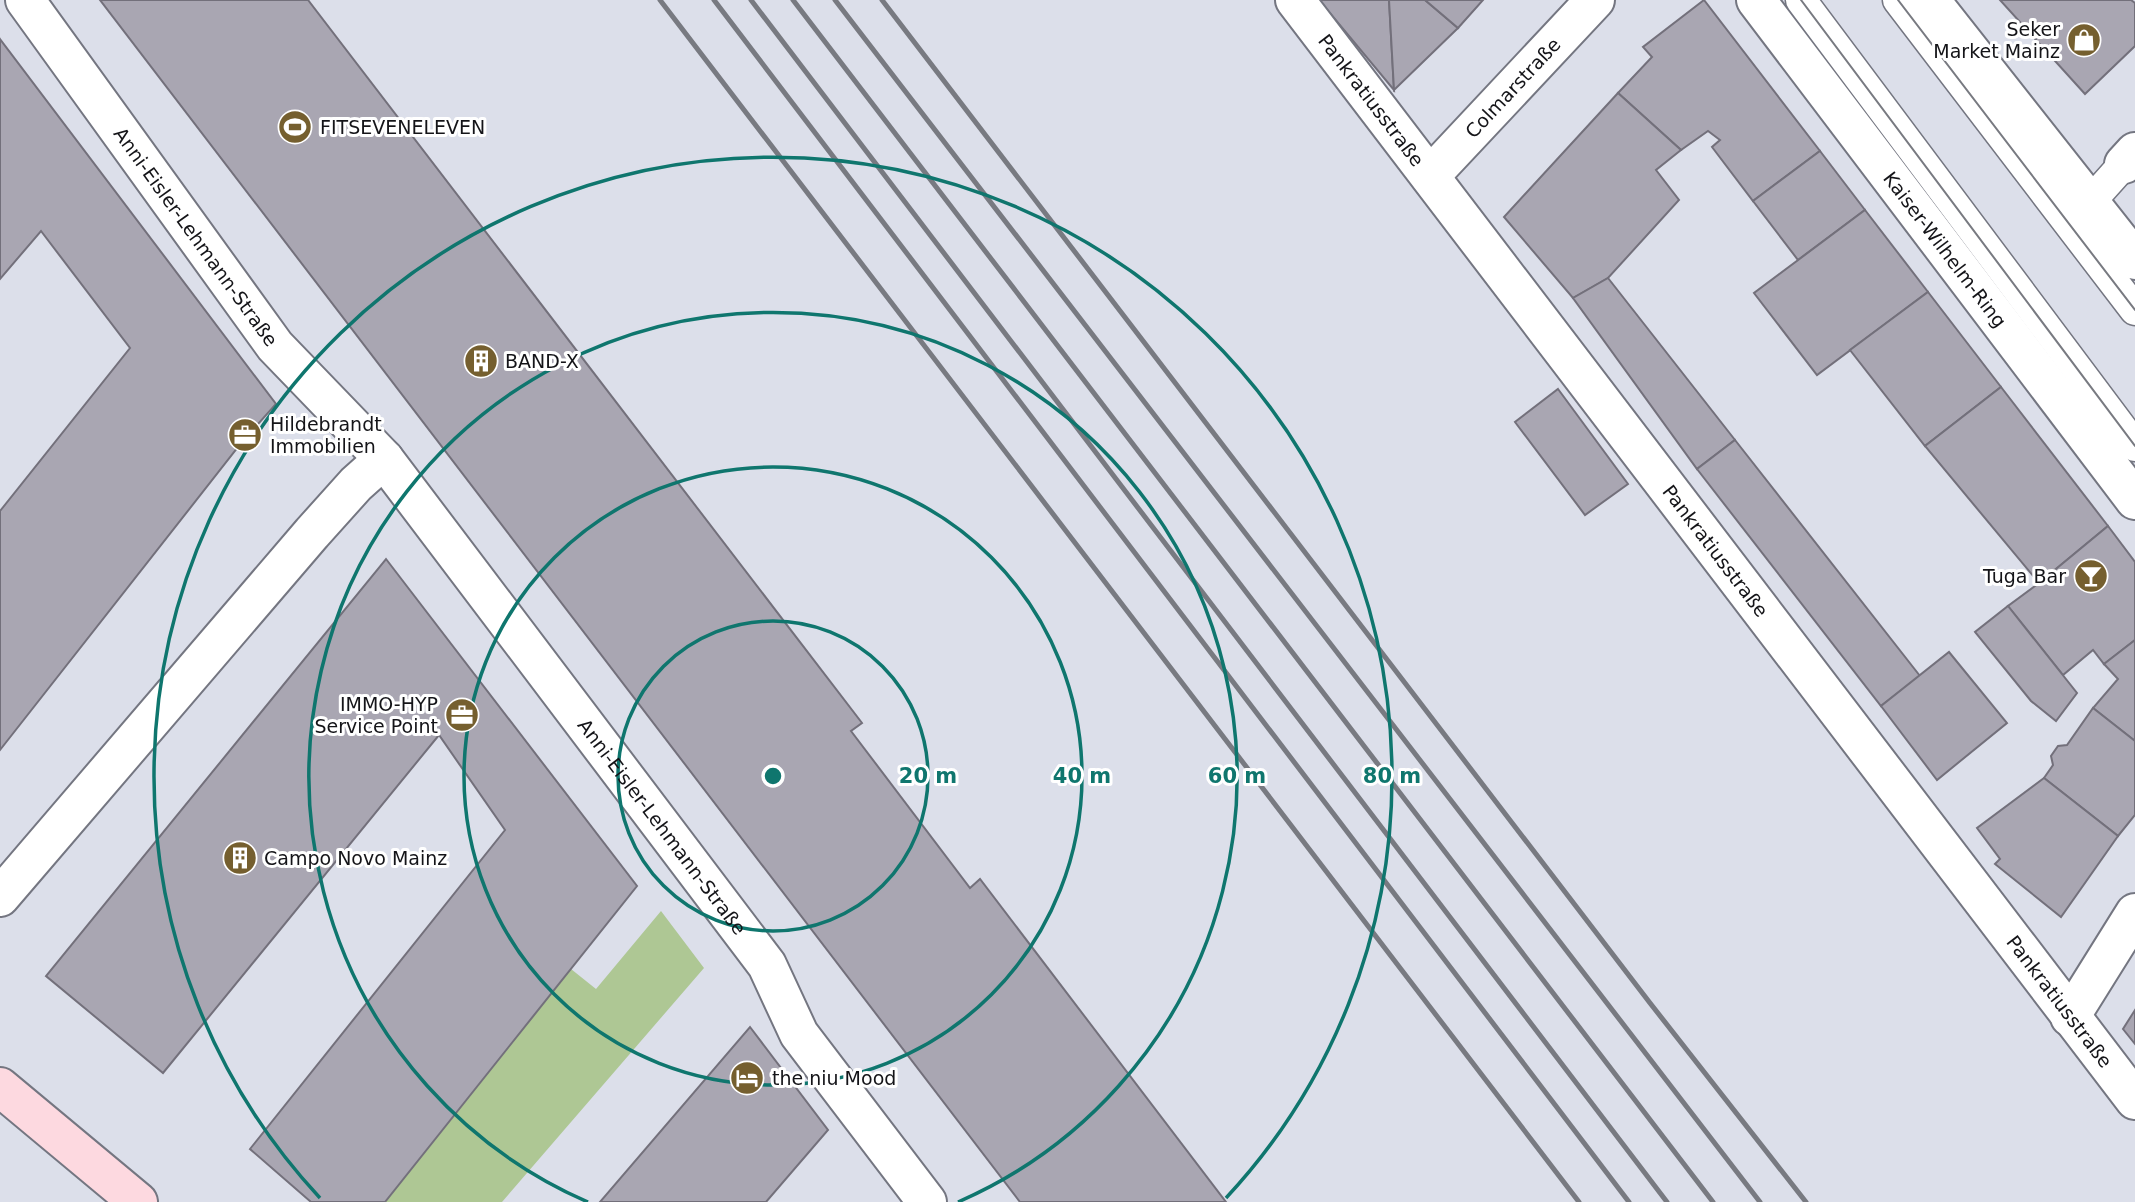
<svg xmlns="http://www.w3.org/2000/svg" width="2135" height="1202" font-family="'DejaVu Sans',sans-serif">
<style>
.green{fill:#aec794}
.building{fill:#a9a6b2;stroke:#73707b;stroke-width:2}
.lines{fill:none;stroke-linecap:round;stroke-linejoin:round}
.service-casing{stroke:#747681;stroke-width:33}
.minor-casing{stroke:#747681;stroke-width:42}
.tertiary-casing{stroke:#747681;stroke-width:42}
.secondary-casing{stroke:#747681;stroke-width:42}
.service{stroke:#fff;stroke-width:30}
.minor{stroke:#fff;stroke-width:38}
.tertiary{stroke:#fff;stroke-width:38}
.secondary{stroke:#fdd9e0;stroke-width:38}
.tram{stroke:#787a81;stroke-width:2}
.rail{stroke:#787a81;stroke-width:5}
.ring{fill:none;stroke:#0f766e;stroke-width:3.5}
.labels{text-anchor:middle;stroke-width:6;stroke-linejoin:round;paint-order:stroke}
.poi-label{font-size:19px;fill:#141418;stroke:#fff;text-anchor:start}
.street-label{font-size:19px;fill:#141418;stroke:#fff}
.centre{fill:#0f766e;stroke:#fff;stroke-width:3.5}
.ring-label{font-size:21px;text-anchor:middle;font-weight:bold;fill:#0f766e;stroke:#fff;stroke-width:6;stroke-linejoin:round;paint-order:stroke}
</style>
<rect width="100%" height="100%" fill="#dcdfea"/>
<!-- green -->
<polygon class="green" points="661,911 704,968 502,1202 385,1202 571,969 596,989"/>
<!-- building -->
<g class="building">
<polygon points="100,0 308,0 862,723 851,731 970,888 980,879 1226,1202 1020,1202"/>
<polygon points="1319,0 1389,0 1394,90"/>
<polygon points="1389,0 1425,0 1458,28 1394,90"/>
<polygon points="1425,0 1483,0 1458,28"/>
<polygon points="1704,0 1820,151 1753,201 1712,147 1720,140 1708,131 1681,150 1618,93 1652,57 1643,47"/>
<polygon points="2000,0 2131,0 2135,3 2135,46 2085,94"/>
<polygon points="0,39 276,404 242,442 0,750 0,511 130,348 41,231 0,279"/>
<polygon points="1618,93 1681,150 1656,170 1679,200 1608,278 1573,298 1504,217"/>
<polygon points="1820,151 1865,210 1798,260 1753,201"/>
<polygon points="1865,210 1928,292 1817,375 1754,293"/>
<polygon points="1608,278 1735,440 1697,469 1573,298"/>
<polygon points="1928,292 2001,387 1925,446 1850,350"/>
<polygon points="2001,387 2108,526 2039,583 1925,446"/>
<polygon points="1558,389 1628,484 1585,515 1515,422"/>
<polygon points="1735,440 1920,676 1881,706 1697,469"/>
<polygon points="2108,526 2135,562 2135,640 2104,664 2093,650 2063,675 2008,606 2039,583"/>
<polygon points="386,559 637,886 385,1202 311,1202 250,1149 505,830 439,735 163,1073 46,976"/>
<polygon points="2008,606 2077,693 2056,721 2031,701 1975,632"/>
<polygon points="2135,640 2135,741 2093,708 2118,679 2104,664"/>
<polygon points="1949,652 2007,723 1937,780 1881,706"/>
<polygon points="2093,708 2135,741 2135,815 2118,836 2044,778 2053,765 2051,756 2058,746 2067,745"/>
<polygon points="2044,778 2118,836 2061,917 1995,864 2000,859 1977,828"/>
<polygon points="2135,1010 2135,1044 2123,1029"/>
<polygon points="750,1027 828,1130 766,1202 600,1202"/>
</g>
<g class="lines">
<!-- service casing -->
<g class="service-casing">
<g id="service">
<polyline points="1801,0 2135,446"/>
<polyline points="1898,0 2135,310"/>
<polyline points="2090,202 2124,164"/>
</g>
</g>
<!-- minor casing -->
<g class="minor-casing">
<g id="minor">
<path id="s1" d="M25,0L275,346L384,459L767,965L799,1034L927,1202"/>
<path id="s2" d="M1295,0L2135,1100"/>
<polyline points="2124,164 2135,152"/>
<path id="s3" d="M1430,176L1595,0"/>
<polyline points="0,897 312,533 356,484 384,459"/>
<polyline points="2070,1017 2135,913"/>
</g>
</g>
<!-- tertiary casing -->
<g class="tertiary-casing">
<g id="tertiary">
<path id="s4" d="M1756,0L2135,500"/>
<polyline points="1930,0 2135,260"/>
</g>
</g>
<!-- secondary casing -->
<g class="secondary-casing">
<polyline id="secondary" points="0,1087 138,1202"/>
</g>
<!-- service -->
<use href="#service" class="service"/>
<!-- minor -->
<use href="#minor" class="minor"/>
<!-- tertiary -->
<use href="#tertiary" class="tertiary"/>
<!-- secondary -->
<use href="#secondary" class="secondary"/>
<!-- tram -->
<g class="tram">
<polyline points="1801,0 2135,446"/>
<polyline points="1898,0 2135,310"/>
</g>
<!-- rail -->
<g class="rail">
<polyline points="660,0 1579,1202"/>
<polyline points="714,0 1629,1202"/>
<polyline points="751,0 1667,1202"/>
<polyline points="793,0 1713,1202"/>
<polyline points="835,0 1760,1202"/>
<polyline points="882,0 1650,1003 1806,1202"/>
</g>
</g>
<!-- distance rings -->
<g class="ring">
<circle cx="773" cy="776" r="155"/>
<circle cx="773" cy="776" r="309"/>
<path d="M588 1202A464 464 0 1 1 958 1202"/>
<path d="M320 1198A619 619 0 1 1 1226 1198"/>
</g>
<!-- icons -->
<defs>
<g id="shop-disc" transform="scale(1.75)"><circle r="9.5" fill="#755f2f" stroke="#fff"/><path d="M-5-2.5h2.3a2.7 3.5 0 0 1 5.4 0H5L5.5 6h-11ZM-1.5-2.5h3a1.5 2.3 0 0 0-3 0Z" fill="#fff"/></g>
<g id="stadium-disc" transform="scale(1.75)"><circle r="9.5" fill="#755f2f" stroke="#fff"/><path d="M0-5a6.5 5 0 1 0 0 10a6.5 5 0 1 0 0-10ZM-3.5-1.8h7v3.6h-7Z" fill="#fff"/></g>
<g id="building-disc" transform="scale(1.75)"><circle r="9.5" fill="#755f2f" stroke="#fff"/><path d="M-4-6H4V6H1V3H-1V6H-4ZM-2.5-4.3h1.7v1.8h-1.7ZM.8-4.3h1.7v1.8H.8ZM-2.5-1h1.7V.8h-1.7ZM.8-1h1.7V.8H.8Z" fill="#fff"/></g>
<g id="office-disc" transform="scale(1.75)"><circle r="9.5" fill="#755f2f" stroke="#fff"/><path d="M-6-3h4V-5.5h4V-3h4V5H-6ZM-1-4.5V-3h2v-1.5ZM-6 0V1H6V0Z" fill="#fff"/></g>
<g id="bar-disc" transform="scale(1.75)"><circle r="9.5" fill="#755f2f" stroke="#fff"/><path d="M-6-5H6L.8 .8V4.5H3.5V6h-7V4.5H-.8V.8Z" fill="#fff"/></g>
<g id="hotel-disc" transform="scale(1.75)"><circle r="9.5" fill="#755f2f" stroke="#fff"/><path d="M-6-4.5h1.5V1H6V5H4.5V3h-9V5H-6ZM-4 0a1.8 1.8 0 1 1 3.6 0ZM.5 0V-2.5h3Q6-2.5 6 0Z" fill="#fff"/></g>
</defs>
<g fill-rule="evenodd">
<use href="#shop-disc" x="2084" y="40"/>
<use href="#stadium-disc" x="295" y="127"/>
<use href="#building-disc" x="481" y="361"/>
<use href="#office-disc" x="245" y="435"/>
<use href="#bar-disc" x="2091" y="576"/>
<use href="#office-disc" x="462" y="715"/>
<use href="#building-disc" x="240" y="858"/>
<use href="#hotel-disc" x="747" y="1078"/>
</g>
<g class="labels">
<!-- poi labels -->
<g class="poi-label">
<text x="2060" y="36" text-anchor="end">Seker<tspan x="2060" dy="22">Market Mainz</tspan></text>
<text x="320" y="134">FITSEVENELEVEN</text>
<text x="505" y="368">BAND-X</text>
<text x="270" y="431">Hildebrandt<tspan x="270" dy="22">Immobilien</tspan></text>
<text x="2066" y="583" text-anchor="end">Tuga Bar</text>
<text x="438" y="711" text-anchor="end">IMMO-HYP<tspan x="438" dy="22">Service Point</tspan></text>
<text x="264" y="865">Campo Novo Mainz</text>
<text x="772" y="1085">the niu Mood</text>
</g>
<!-- street labels -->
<g class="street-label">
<text dy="7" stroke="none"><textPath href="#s3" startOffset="121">Colmarstraße</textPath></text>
<text dy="7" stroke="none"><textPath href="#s2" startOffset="126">Pankratiusstraße</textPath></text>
<text dy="7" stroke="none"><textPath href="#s1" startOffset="292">Anni-Eisler-Lehmann-Straße</textPath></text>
<text dy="7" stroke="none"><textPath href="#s4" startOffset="313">Kaiser-Wilhelm-Ring</textPath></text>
<text dy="7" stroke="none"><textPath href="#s2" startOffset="693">Pankratiusstraße</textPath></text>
<text dy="7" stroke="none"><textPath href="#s1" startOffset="1045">Anni-Eisler-Lehmann-Straße</textPath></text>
<text dy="7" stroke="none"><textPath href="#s2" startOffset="1260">Pankratiusstraße</textPath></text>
</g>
</g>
<circle cx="773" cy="776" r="10" class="centre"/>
<g class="ring-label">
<text x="928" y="783">20 m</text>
<text x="1082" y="783">40 m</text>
<text x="1237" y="783">60 m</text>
<text x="1392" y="783">80 m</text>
</g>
</svg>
